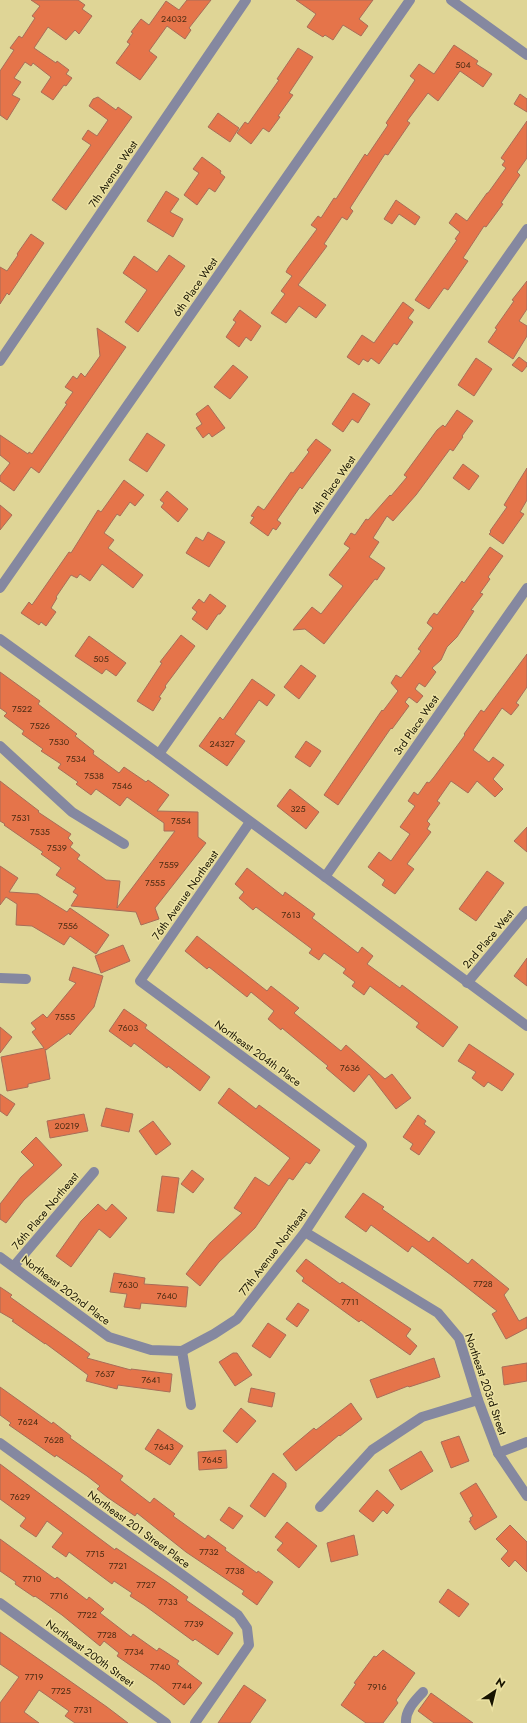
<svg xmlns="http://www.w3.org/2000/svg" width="527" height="1723" font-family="Jost,sans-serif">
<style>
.building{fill:#e5744a;stroke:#a86d58}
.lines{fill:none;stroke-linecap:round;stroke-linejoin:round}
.minor{stroke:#8588a0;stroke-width:10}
.labels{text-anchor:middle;stroke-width:3;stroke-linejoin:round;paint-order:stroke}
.number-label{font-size:9px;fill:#4a2b12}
.street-label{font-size:11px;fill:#171300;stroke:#ece2a3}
</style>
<rect width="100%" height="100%" fill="#dfd596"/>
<!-- building -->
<g class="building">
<polygon points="31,0 78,0 85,5 82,9 92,16 79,34 75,30 66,40 48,27 34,48 56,63 57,61 69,70 66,74 72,78 66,86 64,85 53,100 41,92 51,77 33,63 31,66 25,62 14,78 21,82 12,95 20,99 7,120 0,115 0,71 14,50 10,48 19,36 22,38 35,18 32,16 40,6"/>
<polygon points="187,0 211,0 189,28 191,30 185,39 167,26 149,51 157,57 140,80 116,63 130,44 127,42 133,33 131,32 141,19 149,25 166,1 179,10"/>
<polygon points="296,0 373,0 359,19 368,26 361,36 343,25 333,40 325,35 323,37 307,27 316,14"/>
<polygon points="454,45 478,61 476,64 492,74 483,87 460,71 438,101 428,93 407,121 410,123 388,155 385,154 350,208 353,211 347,220 342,217 324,244 327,246 298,285 326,305 316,318 299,306 286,323 271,313 285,294 281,291 292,276 286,272 288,268 317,229 311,225 318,216 321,218 334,198 336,199 365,154 367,156 388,125 386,123 415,80 410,76 419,64 434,74"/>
<polygon points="298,48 313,57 289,93 293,95 278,116 280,117 269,132 263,128 251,144 237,133 245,122 248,124 279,80 277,79"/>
<polygon points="520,94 527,99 527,112 514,104"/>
<polygon points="98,97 116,110 118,107 132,117 66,210 52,200 91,145 82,139 88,130 97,136 108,120 89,106 93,99"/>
<polygon points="218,113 239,128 230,142 208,127"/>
<polygon points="527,121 527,158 517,172 520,175 501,203 503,204 486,227 484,226 463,258 468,261 448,290 444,288 429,309 415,300 457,240 455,239 460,232 449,223 456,213 467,221 487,193 488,193 506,168 502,165 505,161 501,158"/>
<polygon points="202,157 221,171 220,173 225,177 215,192 209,188 197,205 184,195 199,173 193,169"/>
<polygon points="166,191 179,199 170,212 183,219 173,237 147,221"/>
<polygon points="396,200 420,217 415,225 399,214 392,224 384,219"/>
<polygon points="31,234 44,243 9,295 7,293 0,304 0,267 7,271 18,255 17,254"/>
<polygon points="169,255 185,266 138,332 125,322 147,290 123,273 134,256 157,272"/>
<polygon points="527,281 527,309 519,321 527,326 527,336 513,359 488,342 497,329 495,328 514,301 512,300"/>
<polygon points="403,302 414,310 408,318 413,322 397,345 394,343 379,364 371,358 368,362 363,359 359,365 347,357 362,335 374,343"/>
<polygon points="240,310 261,326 251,341 246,337 239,347 226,337 236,322 233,320"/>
<polygon points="97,328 126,347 39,473 31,467 14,491 0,481 0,476 10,463 0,455 0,435 28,454 29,452 32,454 67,404 65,403 73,392 65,387 73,376 77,379 81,373 85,377 100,356"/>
<polygon points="519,357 527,363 527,366 522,372 512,365"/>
<polygon points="476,358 492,369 474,396 458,385"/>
<polygon points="233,365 248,377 230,399 214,387"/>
<polygon points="353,393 370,404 358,423 352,419 343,432 332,424"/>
<polygon points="208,405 225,428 212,437 209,433 203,438 196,428 202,424 196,414"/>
<polygon points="457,410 473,421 462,436 463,437 460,441 453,451 450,449 416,495 393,521 387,516 373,538 379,542 369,557 385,568 377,580 375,579 324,644 305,629 293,630 312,607 321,614 343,586 329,575 350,548 344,544 351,533 355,535 366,519 368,520 390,495 391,496 407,477 404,475 437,430 443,425 445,427"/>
<polygon points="147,433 165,445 147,472 129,460"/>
<polygon points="316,439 331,450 302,489 300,487 277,520 281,523 276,530 273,528 268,536 250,523 254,517 251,516 258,506 264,510 291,472 293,473 309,452 307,450"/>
<polygon points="463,464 479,476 469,490 453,478"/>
<polygon points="527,468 527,500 520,512 524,514 503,544 489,534 491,532 490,531 507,507 504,505"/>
<polygon points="124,480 144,495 135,506 130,502 120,516 117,514 104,533 114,540 108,548 143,575 133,588 102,564 90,581 80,574 77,578 71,575 56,597 57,598 51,608 56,612 46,626 41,622 39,625 21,613 29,602 32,605 69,552 71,553 98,510 101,512"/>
<polygon points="167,491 188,509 178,522 161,507 164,503 160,500"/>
<polygon points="0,505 12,515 0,530"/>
<polygon points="208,532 225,542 209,567 186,553 196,537 203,541"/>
<polygon points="490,547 503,556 488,577 490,579 480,593 483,594 471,610 474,611 457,637 447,647 441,660 432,668 436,672 425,687 419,683 415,689 423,696 417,703 409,697 405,702 409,706 392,729 391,728 338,805 324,795 382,710 383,711 398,691 391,683 396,675 401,678 421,651 418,649 433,628 427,623 430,618 434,613 437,615 462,581 464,583"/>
<polygon points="210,594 226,606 220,614 218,614 207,630 192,619 197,612 192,608 199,599 204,603"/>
<polygon points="181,635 195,646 165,686 166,687 159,697 161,698 153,711 137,701 162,663 160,662"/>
<polygon points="89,636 126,663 116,676 106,669 102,674 75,656"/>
<polygon points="527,654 527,687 516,703 519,705 511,715 502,708 473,750 489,762 493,757 504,765 493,779 503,789 495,797 477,781 468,793 451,781 437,801 440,803 427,821 430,824 427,829 431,832 407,864 414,869 395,894 382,885 385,880 368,867 379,852 391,861 410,834 400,827 415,806 408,801 414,792 418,795 427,782 429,783 434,777 465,735 464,734 481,710 484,712"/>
<polygon points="301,665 316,676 299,699 284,687"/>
<polygon points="0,672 40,701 38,704 77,734 75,736 94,751 93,754 119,773 124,767 146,782 148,780 169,795 157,811 198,812 198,837 206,843 155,908 159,919 141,925 136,912 71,906 78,895 73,892 76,888 56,875 61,868 41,854 43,852 4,825 5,824 0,821 0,781 39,811 38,812 71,834 68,838 73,843 70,847 80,855 77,859 106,880 120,881 117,908 175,831 164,831 164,823 127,797 120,806 96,789 91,795 76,784 78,782 58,768 61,764 41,751 43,749 22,734 24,731 4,716 7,713 0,708"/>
<polygon points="252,679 275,695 267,706 259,700 235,734 245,741 227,766 199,746 220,717 223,720"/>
<polygon points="306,741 321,751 310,767 295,757"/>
<polygon points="290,789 319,812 306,829 277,806"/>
<polygon points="527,827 527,852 514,841"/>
<polygon points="0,866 18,878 9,892 38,894 67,912 70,908 109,935 96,954 70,936 64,945 32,926 16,925 17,904 6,897 0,905"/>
<polygon points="247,868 283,896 285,892 315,914 312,918 358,953 362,947 373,956 367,964 400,988 402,985 458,1027 443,1047 416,1027 419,1023 370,986 364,995 352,986 355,982 343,973 346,969 324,953 319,960 309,953 312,949 256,907 253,910 239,898 244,892 235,884"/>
<polygon points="487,871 504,883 476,921 459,909"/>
<polygon points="197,936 267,991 271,986 299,1008 294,1013 341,1051 346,1045 385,1079 392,1074 411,1098 396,1109 369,1074 354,1092 326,1068 328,1066 282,1028 281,1030 268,1019 274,1011 251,992 247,997 209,967 207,969 185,951"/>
<polygon points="123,945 130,961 101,973 95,956"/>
<polygon points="527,958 527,986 514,976"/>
<polygon points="73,967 103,976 94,1007 70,1035 69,1033 46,1050 45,1049 50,1079 28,1084 28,1087 7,1091 1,1057 44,1048 32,1032 36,1029 31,1023 43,1014 47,1018 76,983 69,980"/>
<polygon points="124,1009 147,1025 145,1028 210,1077 200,1091 168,1066 167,1068 134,1043 131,1047 109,1031"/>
<polygon points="0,1027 12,1037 0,1053"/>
<polygon points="469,1044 514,1074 502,1091 488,1082 484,1087 472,1078 476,1072 458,1061"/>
<polygon points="229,1088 256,1109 259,1105 320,1150 310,1164 306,1162 293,1180 289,1178 255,1228 219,1262 200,1286 186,1274 210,1243 242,1213 234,1208 255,1177 269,1186 290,1158 218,1103"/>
<polygon points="0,1094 15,1104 7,1116 0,1111"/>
<polygon points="106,1108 133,1114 129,1132 101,1126"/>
<polygon points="84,1114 88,1131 50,1138 47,1121"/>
<polygon points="418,1115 426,1121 424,1124 435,1132 419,1155 410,1149 413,1144 403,1137"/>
<polygon points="153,1121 171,1144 156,1155 139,1131"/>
<polygon points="36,1137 62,1165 24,1200 6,1223 0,1219 0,1204 21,1177 34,1165 21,1152"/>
<polygon points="192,1170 204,1179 193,1193 181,1184"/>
<polygon points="162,1176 179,1178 174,1213 157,1211"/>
<polygon points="363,1193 384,1207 382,1209 429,1242 433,1237 468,1264 472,1259 509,1289 504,1295 519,1321 527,1317 527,1328 506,1339 492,1314 497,1311 451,1275 412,1246 408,1252 371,1225 366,1232 345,1217"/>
<polygon points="98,1204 106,1211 112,1204 127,1218 110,1238 99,1229 71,1267 56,1256 81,1221"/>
<polygon points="306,1259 340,1284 342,1282 411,1329 406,1336 417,1346 410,1355 361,1320 359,1322 302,1281 304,1278 296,1271"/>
<polygon points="114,1273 145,1278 144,1284 188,1287 186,1307 141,1303 140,1309 124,1307 127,1294 110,1292"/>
<polygon points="0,1287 12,1295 10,1297 90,1354 87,1358 131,1370 131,1369 172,1374 170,1392 118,1385 117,1389 86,1381 88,1375 45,1343 45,1344 12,1321 14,1320 0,1312"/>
<polygon points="298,1303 309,1310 297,1327 286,1319"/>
<polygon points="268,1323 286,1335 270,1358 252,1346"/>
<polygon points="233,1353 237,1353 252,1375 235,1386 219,1362"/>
<polygon points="434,1358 440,1377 409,1387 408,1386 377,1398 370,1380"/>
<polygon points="527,1363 527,1381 504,1385 502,1367"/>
<polygon points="0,1387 52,1424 53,1422 71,1436 70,1438 123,1476 120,1480 150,1503 154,1498 175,1514 173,1516 205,1539 208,1535 226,1548 225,1550 257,1573 258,1571 273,1582 257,1605 242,1594 244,1591 186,1552 137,1513 135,1516 107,1497 97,1489 100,1486 87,1476 56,1455 55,1457 9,1425 11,1423 0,1415"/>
<polygon points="251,1388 275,1393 272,1407 248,1402"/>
<polygon points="351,1403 362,1419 340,1436 339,1435 296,1471 283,1454 314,1428 316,1430"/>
<polygon points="241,1408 256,1421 237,1443 223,1431"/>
<polygon points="158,1429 183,1446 170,1465 145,1449"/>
<polygon points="459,1436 469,1461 451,1468 441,1442"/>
<polygon points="226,1450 227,1468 199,1470 198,1452"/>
<polygon points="421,1451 433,1471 401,1490 389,1470"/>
<polygon points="0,1464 115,1550 116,1548 167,1582 188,1597 186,1600 233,1633 218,1655 195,1639 193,1641 144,1605 130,1596 132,1593 114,1581 112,1584 69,1552 66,1557 52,1547 63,1533 47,1521 36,1537 20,1526 26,1518 0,1499"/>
<polygon points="273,1473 286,1483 286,1487 265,1517 250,1506"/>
<polygon points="476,1483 497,1517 475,1530 469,1521 471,1521 470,1518 473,1516 460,1493"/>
<polygon points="377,1490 394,1505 387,1514 383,1510 373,1522 359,1511"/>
<polygon points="229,1507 243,1516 233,1529 220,1520"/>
<polygon points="287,1522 317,1546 299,1568 277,1550 283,1543 275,1537"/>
<polygon points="510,1525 527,1542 527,1572 515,1560 509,1567 501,1559 508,1551 496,1539"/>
<polygon points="354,1535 358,1555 331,1562 327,1543"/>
<polygon points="0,1539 55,1579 57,1577 87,1600 89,1597 104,1609 100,1613 131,1637 133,1634 157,1651 159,1648 179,1661 177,1664 202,1683 184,1705 156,1683 117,1656 119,1653 104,1641 100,1646 62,1615 35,1596 34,1597 15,1584 16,1582 0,1571"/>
<polygon points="448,1589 469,1604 459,1617 439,1602"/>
<polygon points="0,1632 107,1707 128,1723 75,1723 65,1716 69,1711 39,1690 24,1712 39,1723 0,1723 0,1703 19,1677 0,1664"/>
<polygon points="383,1650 415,1673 396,1700 398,1703 383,1723 366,1723 341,1705 356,1684 354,1683 374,1656 376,1657"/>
<polygon points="244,1685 266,1700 250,1723 218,1723"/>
<polygon points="431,1693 473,1723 434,1723 418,1711"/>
</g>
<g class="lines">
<!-- minor -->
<g class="minor">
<polyline points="451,0 527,55"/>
<polyline points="0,361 246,0"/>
<polyline points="0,588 410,0"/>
<polyline points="0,639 159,754 527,1026"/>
<polyline points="0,746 72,812 124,844"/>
<polyline points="159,754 527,229"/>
<polyline points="325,877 527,588"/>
<polyline points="0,978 26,979"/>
<polyline points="467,983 527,911"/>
<polyline points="305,1232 438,1313 459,1338 478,1400 498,1453 527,1496"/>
<polyline points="0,1257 109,1337 151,1350 182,1351 191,1405"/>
<polyline points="14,1266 94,1172"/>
<polyline points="182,1351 214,1334 237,1319 305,1232 362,1145 140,981 250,822"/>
<polyline points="0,1443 238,1615 247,1628 249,1645 195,1723"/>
<polyline points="498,1453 527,1442"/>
<polyline points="320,1507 372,1450 422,1417 478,1400"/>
<polyline points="0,1603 166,1723"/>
<path d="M406,1723C405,1710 415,1701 423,1692"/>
</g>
</g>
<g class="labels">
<!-- number labels -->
<g class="number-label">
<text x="174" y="22">24032</text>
<text x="463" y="68">504</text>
<text x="101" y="662">505</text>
<text x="22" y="712">7522</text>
<text x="40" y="729">7526</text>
<text x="59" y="745">7530</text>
<text x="222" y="747">24327</text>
<text x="76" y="762">7534</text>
<text x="94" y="779">7538</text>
<text x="122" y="789">7546</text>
<text x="298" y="812">325</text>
<text x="21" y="821">7531</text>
<text x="181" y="824">7554</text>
<text x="40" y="835">7535</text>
<text x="57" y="851">7539</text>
<text x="169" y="868">7559</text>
<text x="155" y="886">7555</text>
<text x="291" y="918">7613</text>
<text x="68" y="929">7556</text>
<text x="65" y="1020">7555</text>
<text x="128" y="1031">7603</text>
<text x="350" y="1071">7636</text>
<text x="67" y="1129">20219</text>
<text x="483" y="1287">7728</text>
<text x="128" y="1288">7630</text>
<text x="167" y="1299">7640</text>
<text x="350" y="1305">7711</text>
<text x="105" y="1377">7637</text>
<text x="151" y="1383">7641</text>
<text x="28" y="1425">7624</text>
<text x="54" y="1443">7628</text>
<text x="164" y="1450">7643</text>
<text x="212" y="1463">7645</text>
<text x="20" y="1500">7629</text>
<text x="209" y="1555">7732</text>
<text x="95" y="1557">7715</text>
<text x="118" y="1569">7721</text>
<text x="235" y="1574">7738</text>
<text x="32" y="1582">7710</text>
<text x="146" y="1588">7727</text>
<text x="59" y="1599">7716</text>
<text x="168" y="1605">7733</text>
<text x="87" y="1618">7722</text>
<text x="194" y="1627">7739</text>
<text x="107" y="1638">7728</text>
<text x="134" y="1655">7734</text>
<text x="160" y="1670">7740</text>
<text x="34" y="1680">7719</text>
<text x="182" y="1689">7744</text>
<text x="377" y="1690">7916</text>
<text x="61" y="1694">7725</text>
<text x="83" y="1713">7731</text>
</g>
<!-- street labels -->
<g class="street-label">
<text transform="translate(113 174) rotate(-56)" y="4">7th Avenue West</text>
<text transform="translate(195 287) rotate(-55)" y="4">6th Place West</text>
<text transform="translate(333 485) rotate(-55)" y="4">4th Place West</text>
<text transform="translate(416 725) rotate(-55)" y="4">3rd Place West</text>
<text transform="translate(185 895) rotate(-55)" y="4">76th Avenue Northeast</text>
<text transform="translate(488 939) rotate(-50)" y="4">2nd Place West</text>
<text transform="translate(258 1053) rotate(36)" y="4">Northeast 204th Place</text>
<text transform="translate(45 1211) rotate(-50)" y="4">76th Place Northeast</text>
<text transform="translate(273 1252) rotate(-53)" y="4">77th Avenue Northeast</text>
<text transform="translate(66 1290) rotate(37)" y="4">Northeast 202nd Place</text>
<text transform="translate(486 1384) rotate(71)" y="4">Northeast 203rd Street</text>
<text transform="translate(139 1529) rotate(36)" y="4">Northeast 201 Street Place</text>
<text transform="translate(90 1653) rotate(36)" y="4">Northeast 200th Street</text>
</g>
</g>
<!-- north arrow -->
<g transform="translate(495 1691) rotate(35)" stroke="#ece2a3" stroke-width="3" paint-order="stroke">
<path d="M0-3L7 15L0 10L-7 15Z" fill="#171300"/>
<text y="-6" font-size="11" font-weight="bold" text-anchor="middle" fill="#171300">N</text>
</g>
</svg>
